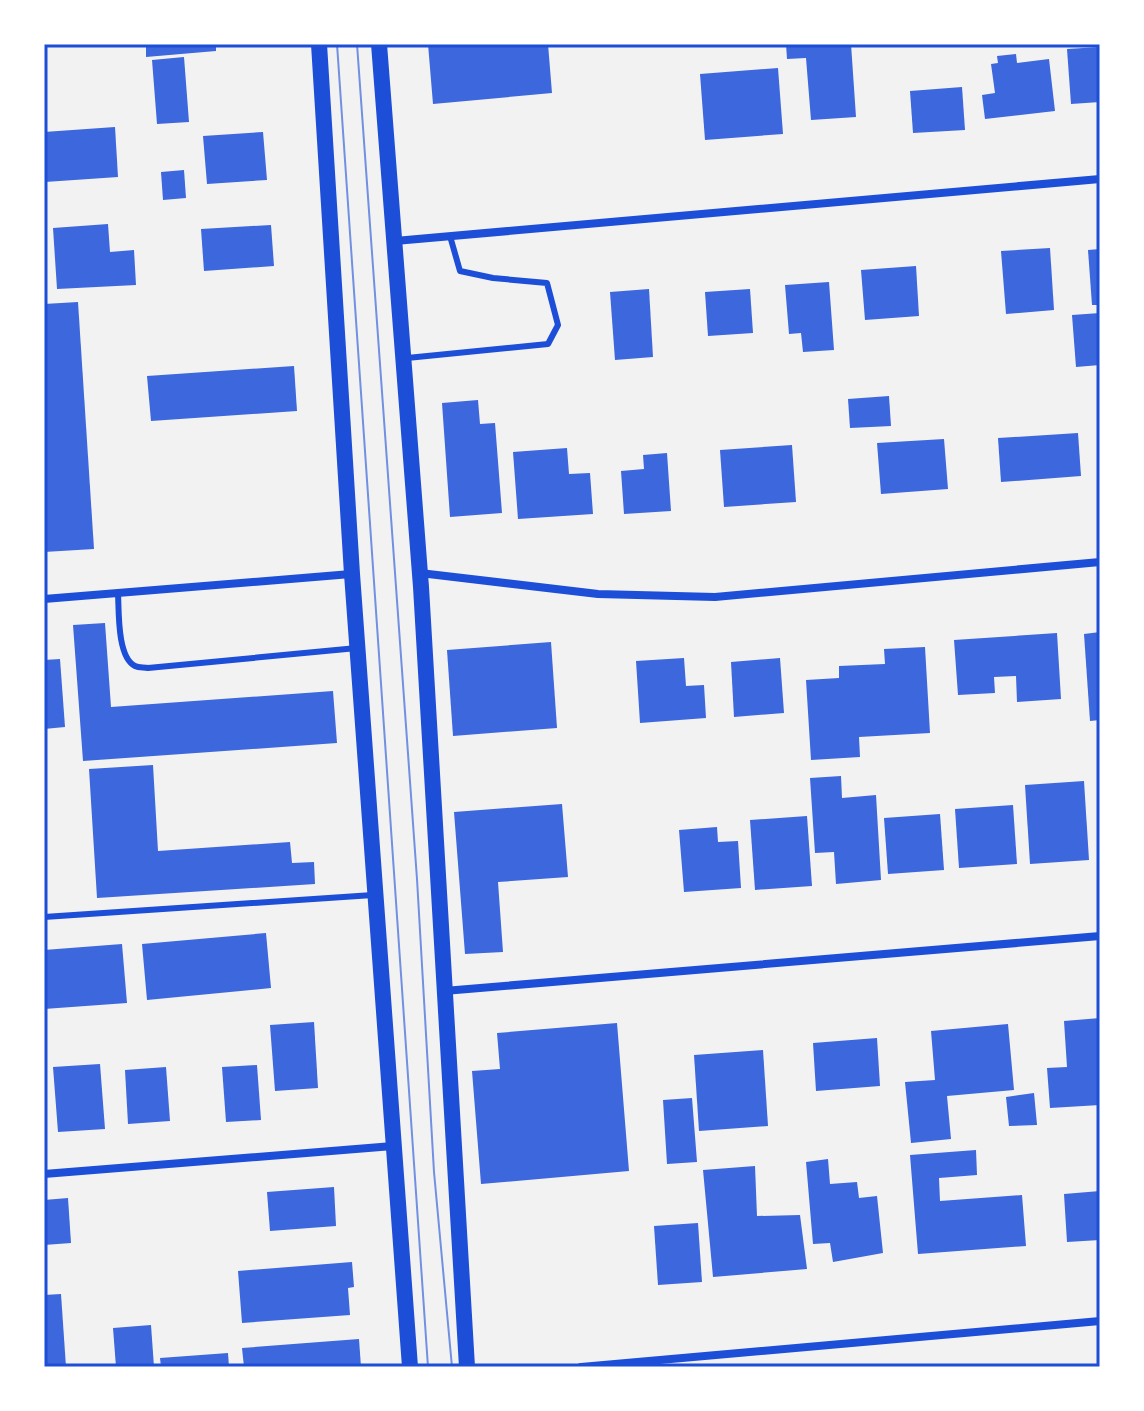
<svg xmlns="http://www.w3.org/2000/svg" width="1144" height="1411" font-family="Quicksand,sans-serif">
<style>
.building{fill:#3d67dc}
.lines{fill:none;stroke-linecap:round;stroke-linejoin:round}
.service{stroke:#1d4ed8;stroke-width:6}
.minor{stroke:#1d4ed8;stroke-width:8}
.secondary{stroke:#1d4ed8;stroke-width:16}
.tram{stroke:#7290e2;stroke-width:2}
.neatline{fill:none;stroke:#1d4ed8;stroke-width:3}
</style>
<rect width="100%" height="100%" fill="#f2f2f2"/>
<!-- building -->
<g class="building">
<polygon points="146,44 216,44 216,51 146,57"/>
<polygon points="428,44 548,44 552,93 433,104"/>
<polygon points="786,44 851,44 856,117 811,120 806,58 787,59"/>
<polygon points="1100,47 1100,102 1071,104 1067,49"/>
<polygon points="1016,54 1017,63 1049,59 1055,111 985,119 982,95 995,93 991,64 998,63 997,56"/>
<polygon points="184,57 189,122 157,124 152,60"/>
<polygon points="778,68 783,134 705,140 700,74"/>
<polygon points="962,87 965,130 913,133 910,91"/>
<polygon points="115,127 118,177 45,182 44,132"/>
<polygon points="263,132 267,180 207,184 203,136"/>
<polygon points="184,170 186,198 163,200 161,172"/>
<polygon points="108,224 110,252 134,250 136,285 57,289 53,228"/>
<polygon points="271,225 274,266 204,271 201,229"/>
<polygon points="1050,248 1054,310 1006,314 1001,251"/>
<polygon points="1100,249 1100,305 1092,305 1088,250"/>
<polygon points="916,266 919,316 865,320 861,270"/>
<polygon points="829,282 834,350 803,352 801,333 789,334 785,285"/>
<polygon points="649,289 653,357 615,360 610,292"/>
<polygon points="750,289 753,333 708,336 705,292"/>
<polygon points="78,302 94,549 44,552 44,304"/>
<polygon points="1100,313 1100,365 1076,367 1072,315"/>
<polygon points="294,366 297,411 151,421 147,376"/>
<polygon points="889,396 891,426 850,428 848,399"/>
<polygon points="478,400 480,424 495,423 502,513 450,517 442,403"/>
<polygon points="1078,433 1081,476 1001,482 998,438"/>
<polygon points="944,439 948,489 881,494 877,443"/>
<polygon points="792,445 796,502 724,507 720,450"/>
<polygon points="567,448 569,474 590,473 593,514 518,519 513,452"/>
<polygon points="667,453 671,511 624,514 621,471 644,469 643,455"/>
<polygon points="105,623 111,707 333,691 337,743 83,761 73,625"/>
<polygon points="1100,632 1100,720 1090,721 1084,634"/>
<polygon points="1057,633 1061,699 1017,702 1016,676 994,677 995,693 958,695 954,640"/>
<polygon points="551,642 557,728 453,736 447,650"/>
<polygon points="925,647 930,733 859,737 860,757 811,760 806,680 839,678 839,666 885,664 884,649"/>
<polygon points="684,658 686,686 704,685 706,718 640,723 636,661"/>
<polygon points="780,658 784,713 734,717 731,662"/>
<polygon points="60,659 65,727 44,729 44,660"/>
<polygon points="153,765 158,851 290,842 292,863 314,862 315,884 97,898 89,769"/>
<polygon points="841,776 842,798 876,795 881,880 836,884 834,852 815,853 810,778"/>
<polygon points="1084,781 1089,860 1030,864 1025,785"/>
<polygon points="562,804 568,877 498,882 503,952 465,954 454,812"/>
<polygon points="1013,805 1017,864 959,868 955,809"/>
<polygon points="940,814 944,870 888,874 884,818"/>
<polygon points="807,816 812,886 755,890 750,820"/>
<polygon points="717,827 718,842 738,841 741,888 684,892 679,830"/>
<polygon points="266,933 271,988 147,1000 142,944"/>
<polygon points="122,944 127,1003 44,1009 44,950"/>
<polygon points="1100,1018 1100,1105 1050,1108 1047,1068 1067,1067 1064,1021"/>
<polygon points="314,1022 318,1088 275,1091 270,1025"/>
<polygon points="617,1023 629,1171 481,1184 472,1071 500,1069 497,1033"/>
<polygon points="1008,1024 1014,1090 947,1096 951,1139 911,1143 905,1082 935,1080 931,1031"/>
<polygon points="877,1038 880,1086 816,1091 813,1043"/>
<polygon points="763,1050 768,1126 699,1131 694,1055"/>
<polygon points="100,1064 105,1129 58,1132 53,1067"/>
<polygon points="257,1065 261,1120 226,1122 222,1067"/>
<polygon points="166,1067 170,1121 128,1124 125,1070"/>
<polygon points="1034,1093 1037,1125 1009,1126 1006,1097"/>
<polygon points="692,1098 697,1162 667,1164 663,1100"/>
<polygon points="976,1150 977,1175 939,1178 940,1201 1022,1195 1026,1246 918,1254 910,1155"/>
<polygon points="828,1159 830,1184 857,1182 859,1198 877,1196 883,1253 833,1262 830,1243 813,1244 806,1162"/>
<polygon points="755,1166 757,1216 800,1215 807,1269 713,1277 703,1170"/>
<polygon points="334,1187 336,1226 270,1231 267,1192"/>
<polygon points="1100,1191 1100,1240 1067,1242 1064,1194"/>
<polygon points="68,1198 71,1243 44,1245 44,1200"/>
<polygon points="698,1223 702,1282 658,1285 654,1226"/>
<polygon points="352,1262 354,1287 348,1288 350,1315 242,1323 238,1271"/>
<polygon points="61,1294 66,1367 44,1367 44,1295"/>
<polygon points="151,1325 154,1367 116,1367 113,1328"/>
<polygon points="359,1339 361,1367 244,1367 242,1348"/>
<polygon points="228,1353 229,1367 161,1367 160,1358"/>
</g>
<g class="lines">
<!-- service -->
<g class="service">
<polyline points="407,358 548,344 558,325 547,283 493,278 460,271 450,236"/>
<path d="M118,593C119,611 117,657 135,666C139,668 144,667 148,668L357,648"/>
<polyline points="44,917 373,895"/>
</g>
<!-- minor -->
<g class="minor">
<polyline points="395,241 1100,179"/>
<polyline points="420,573 598,594 715,597 1100,562"/>
<polyline points="44,599 351,574"/>
<polyline points="444,991 1100,936"/>
<polyline points="44,1174 393,1146"/>
<polyline points="581,1367 1100,1321"/>
</g>
<!-- secondary -->
<g class="secondary">
<polyline points="319,44 352,574 410,1367"/>
<polyline points="379,44 421,587 467,1367"/>
</g>
<!-- tram -->
<g class="tram">
<polyline points="337,44 428,1367"/>
<polyline points="357,44 417,879 434,1172 452,1367"/>
</g>
</g>
<!-- border -->
<rect width="1144" height="1411" fill="none" stroke="#ffffff" stroke-width="92"/>
<rect x="46" y="46" width="1052" height="1319" class="neatline"/>
</svg>
